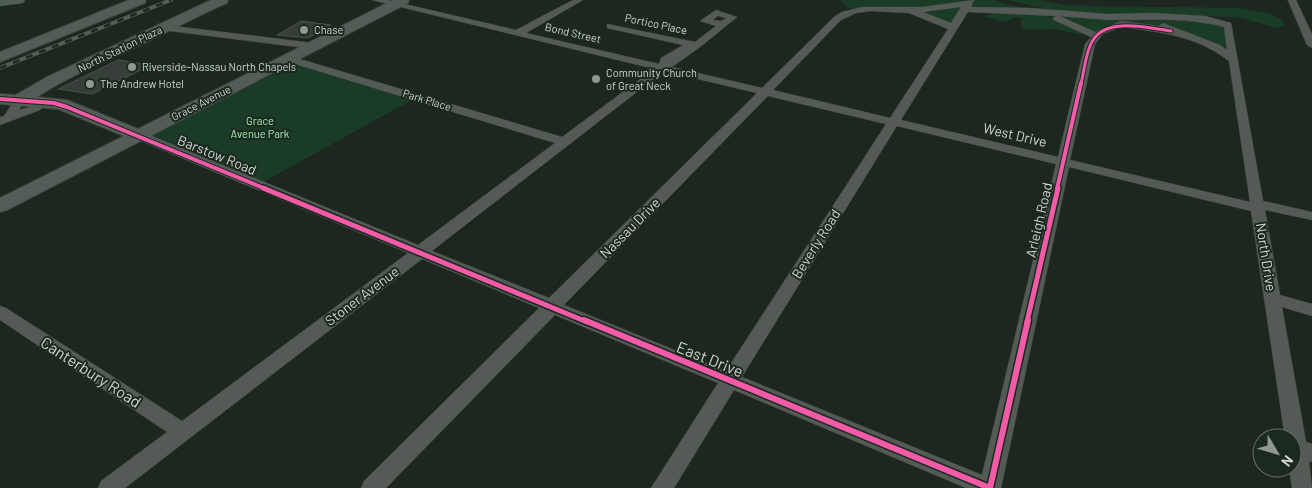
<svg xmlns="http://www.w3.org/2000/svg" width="1312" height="488" font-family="Barlow,sans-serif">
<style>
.green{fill:#1a3b25}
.building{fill:#373d38;stroke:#4a504b}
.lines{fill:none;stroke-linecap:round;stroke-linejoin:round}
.street-casing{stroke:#3b433d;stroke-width:1}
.secondary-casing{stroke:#3b433d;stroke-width:2}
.primary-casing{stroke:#3b433d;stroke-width:1}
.street{fill:#545b56;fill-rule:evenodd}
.secondary{fill:#535c56;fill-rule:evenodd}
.primary{fill:#505f56;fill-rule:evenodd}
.rail-casing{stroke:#565c57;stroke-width:4}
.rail{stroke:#1b291f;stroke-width:2.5;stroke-dasharray:7;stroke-linecap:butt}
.cycleway-far3-casing{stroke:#1b291f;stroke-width:5}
.cycleway-far2-casing{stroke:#1b291f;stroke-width:6}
.cycleway-far1-casing{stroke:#1b291f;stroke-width:8}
.cycleway-casing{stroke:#1b291f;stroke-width:9}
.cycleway-far3{stroke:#f35aa7;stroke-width:3}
.cycleway-far2{stroke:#f35aa7;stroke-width:4}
.cycleway-far1{stroke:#f35aa7;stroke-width:5}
.cycleway{stroke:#f35aa7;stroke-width:6}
.poi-dot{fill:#909892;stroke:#1b291f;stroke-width:2}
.labels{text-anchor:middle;stroke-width:4;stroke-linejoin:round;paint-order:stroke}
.far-street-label{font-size:11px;fill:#cdd6cf;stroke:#1b291f}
.far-poi-label{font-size:11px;fill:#cdd6cf;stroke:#1b291f;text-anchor:start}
.far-park-label{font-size:11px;fill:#9ef3b6;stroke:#1b291f}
.street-label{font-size:14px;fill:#cdd6cf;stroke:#1b291f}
.near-street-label{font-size:16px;fill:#cdd6cf;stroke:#1b291f}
</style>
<rect width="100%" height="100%" fill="#1e2620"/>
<!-- green -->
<g class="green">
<polygon points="840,0 994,0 1030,11 1153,16 1227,24 1233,59 1197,39 1121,24 1097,36 1061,19 1030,11 964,9 953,28 907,10 856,11 849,8"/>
<polygon points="1008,0 1040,0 1063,5 1097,6 1239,8 1269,13 1282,20 1284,26 1275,28 1242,18 1206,16 1058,12"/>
<path d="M997,13C1025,14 1062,12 1083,35L1055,29L1023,30L1021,22L1022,19C1013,15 1013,19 1007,22L982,16Z"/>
<polygon points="289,59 417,97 258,185 138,135"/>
</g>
<!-- building -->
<g class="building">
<polygon points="301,21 331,25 308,38 277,35"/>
<polygon points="118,60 151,65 92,94 58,89"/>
</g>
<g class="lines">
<!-- street casing -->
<g class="street-casing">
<g id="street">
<path d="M372,0H387L516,30L573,0H583L526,33L659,64L661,58L683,45L607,28V24L695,42L716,26L700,21L716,10L737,17L700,47L672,67L762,88L835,16L842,12L862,7H922L974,0L971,7L1030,8L1108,14L1153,13L1205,16L1231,23L1263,201L1312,212V220L1265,210L1280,295L1312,304V316L1282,307L1306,442L1312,444V462L1309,461L1312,488H1292L1289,468H1292V438H1285L1251,211L1069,167L1001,488H966L734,390L674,488H651L718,383L555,315L386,488H361L364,481L539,308L422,259L125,488H98L101,481L167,432L0,320V306L6,308L182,421L408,253L134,138L132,135L134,132H142L418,245L555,143L285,61V57H293L562,137L654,69ZM961,7L951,23L923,12ZM871,11L909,13L948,29L890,118L773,90L841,20L856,13ZM968,12L1056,16L1053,18L1054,20L1091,37L1085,44L1058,157L901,120ZM718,16L726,18L722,21L713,20ZM1060,16C1074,17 1093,19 1109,20C1147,20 1186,17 1224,27L1227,50L1220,45L1163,23L1159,26L1121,21L1095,32ZM1122,27C1163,33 1195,35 1229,61L1250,202L1070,160L1095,44L1103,34ZM664,71L757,93L549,298L432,251ZM768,96L886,124L726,371L564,305ZM897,126L1056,164L982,475L742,377Z"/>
<polygon points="1288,0 1296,0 1312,34 1312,48 1307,45"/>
<polygon points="165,25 313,43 318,46 313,49 162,30 162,26"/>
<polygon points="20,97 26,100 19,110 36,105 42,108 40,110 0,125 0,117 4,116 16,98"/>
</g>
</g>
<!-- secondary casing -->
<g class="secondary-casing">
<g id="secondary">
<polygon points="129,0 146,0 145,3 0,62 0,52"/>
<path d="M211,0H228L227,3C199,15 174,29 147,42C110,59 71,75 37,97L67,100L138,129L393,0H409L408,3L7,210L0,212V198L124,136L58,109L0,104V94L16,95L45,78Z"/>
</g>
</g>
<!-- primary casing -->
<g class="primary-casing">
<polygon id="primary" points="0,0 25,0 23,3 0,6"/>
</g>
<!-- street -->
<use href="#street" class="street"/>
<!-- secondary -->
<use href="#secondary" class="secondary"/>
<!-- primary -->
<use href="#primary" class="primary"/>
<!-- rail casing -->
<g class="rail-casing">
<polyline id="rail" points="0,68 171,0"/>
</g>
<!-- rail -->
<use href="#rail" class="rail"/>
<!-- cycleway-far3 casing -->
<g class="cycleway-far3-casing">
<path id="cycleway-far3" d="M1081,84C1084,72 1085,58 1090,46C1101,15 1147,28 1171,31"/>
</g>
<!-- cycleway-far2 casing -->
<g class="cycleway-far2-casing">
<g id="cycleway-far2">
<polyline points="0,99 54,103 67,107 266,189"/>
<polyline points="1057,189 1081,83"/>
</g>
</g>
<!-- cycleway-far1 casing -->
<g class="cycleway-far1-casing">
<g id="cycleway-far1">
<polyline points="263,188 587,322"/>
<polyline points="1027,322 1058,188"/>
</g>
</g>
<!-- cycleway casing -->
<g class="cycleway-casing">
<polyline id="cycleway" points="584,320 990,488 1028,320"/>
</g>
<!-- cycleway-far3 -->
<use href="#cycleway-far3" class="cycleway-far3"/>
<!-- cycleway-far2 -->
<use href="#cycleway-far2" class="cycleway-far2"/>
<!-- cycleway-far1 -->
<use href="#cycleway-far1" class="cycleway-far1"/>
<!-- cycleway -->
<use href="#cycleway" class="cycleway"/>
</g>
<!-- markers -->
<g class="poi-dot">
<circle cx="304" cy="30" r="5"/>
<circle cx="132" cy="67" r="5"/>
<circle cx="596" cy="79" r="5"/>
<circle cx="90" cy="84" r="5"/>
</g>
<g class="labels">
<!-- far-street labels -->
<g class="far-street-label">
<text transform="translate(656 24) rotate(12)" y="4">Portico Place</text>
<text transform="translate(573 33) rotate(13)" y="4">Bond Street</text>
<text transform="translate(120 49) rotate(-26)" y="4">North Station Plaza</text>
<text transform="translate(427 100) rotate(17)" y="4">Park Place</text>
<text transform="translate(201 103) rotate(-27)" y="4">Grace Avenue</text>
</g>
<!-- far-poi labels -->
<g class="far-poi-label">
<text x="314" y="34">Chase</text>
<text x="142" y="71">Riverside–Nassau North Chapels</text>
<text x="606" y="77">Community Church<tspan x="606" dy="13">of Great Neck</tspan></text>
<text x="100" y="88">The Andrew Hotel</text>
</g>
<!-- far-park labels -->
<g class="far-park-label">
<text x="260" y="125">Grace<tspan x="260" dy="13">Avenue Park</tspan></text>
</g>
<!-- street labels -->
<g class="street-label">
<text transform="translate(1015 135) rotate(13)" y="5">West Drive</text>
<text transform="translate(217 155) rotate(22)" y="5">Barstow Road</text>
<text transform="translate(1039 220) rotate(-77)" y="5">Arleigh Road</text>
<text transform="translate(630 228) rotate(-45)" y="5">Nassau Drive</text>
<text transform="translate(816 244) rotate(-58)" y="5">Beverly Road</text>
<text transform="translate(1266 257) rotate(81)" y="5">North Drive</text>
<text transform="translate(362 296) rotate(-37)" y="5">Stoner Avenue</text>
</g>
<!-- near-street labels -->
<g class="near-street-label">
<text transform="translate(710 359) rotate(22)" y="6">East Drive</text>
<text transform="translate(91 372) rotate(33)" y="6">Canterbury Road</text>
</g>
</g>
<!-- north arrow -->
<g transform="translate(1277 453) rotate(128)"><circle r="24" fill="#1b291f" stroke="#626e65"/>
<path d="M0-4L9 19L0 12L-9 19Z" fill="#909892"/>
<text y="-8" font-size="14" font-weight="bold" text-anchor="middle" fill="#cdd6cf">N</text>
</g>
</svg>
